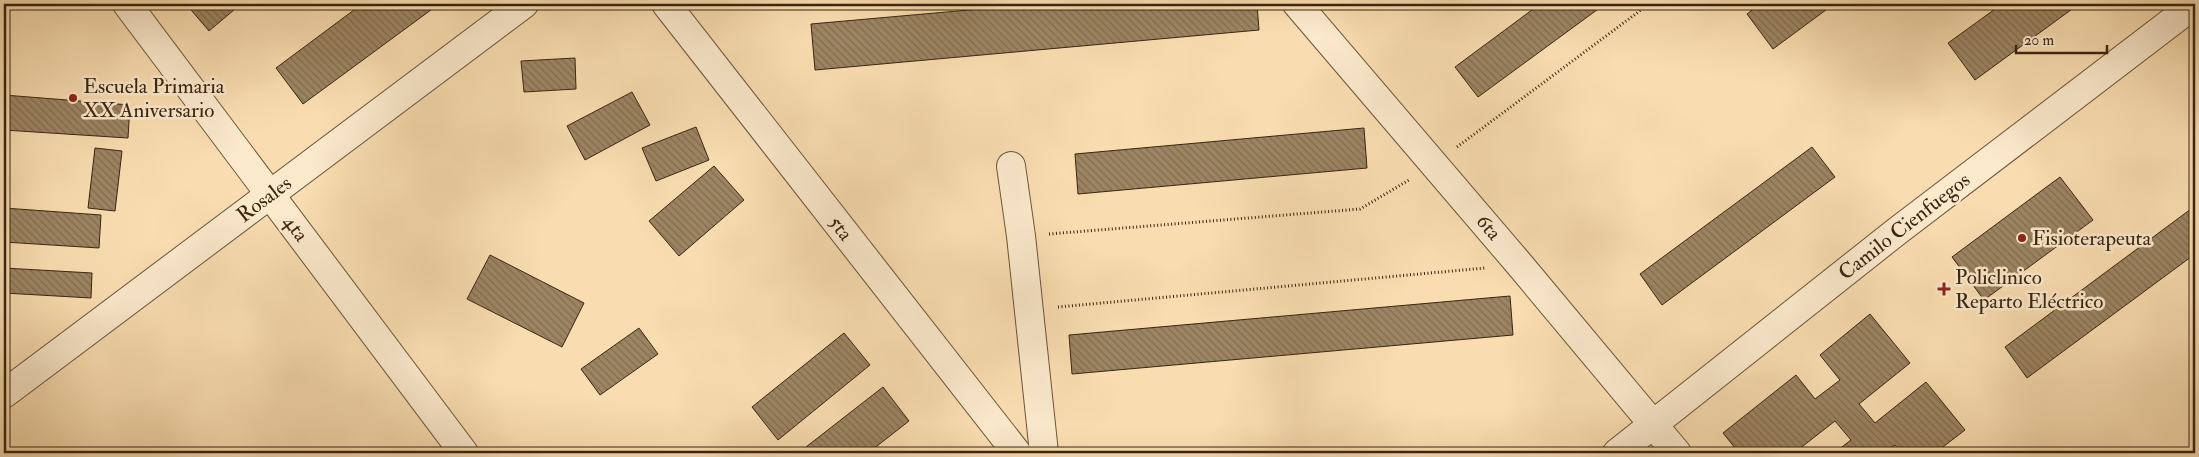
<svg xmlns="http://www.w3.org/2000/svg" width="2199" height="457" font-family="'IM FELL Double Pica',serif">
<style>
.building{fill:url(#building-back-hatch);stroke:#3a2510}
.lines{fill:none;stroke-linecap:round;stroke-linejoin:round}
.minor-casing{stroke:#6a5338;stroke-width:30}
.path{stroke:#3a2510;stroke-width:3;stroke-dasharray:1 2.5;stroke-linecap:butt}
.minor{stroke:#fbe9cc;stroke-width:28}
.poi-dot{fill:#8f2418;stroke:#fbe9cc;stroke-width:2}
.labels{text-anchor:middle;stroke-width:5;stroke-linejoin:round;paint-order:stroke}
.poi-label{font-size:21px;fill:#3a2510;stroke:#fbe9cc;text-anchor:start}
.street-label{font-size:21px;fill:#3a2510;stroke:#fbe9cc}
</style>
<defs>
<pattern id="building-back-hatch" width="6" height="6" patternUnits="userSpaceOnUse" patternTransform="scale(1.25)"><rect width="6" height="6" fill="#9d8563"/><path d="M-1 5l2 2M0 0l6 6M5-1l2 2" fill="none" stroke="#816d50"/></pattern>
</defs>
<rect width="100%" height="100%" fill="#f9ddb0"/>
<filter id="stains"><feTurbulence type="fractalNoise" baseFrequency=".004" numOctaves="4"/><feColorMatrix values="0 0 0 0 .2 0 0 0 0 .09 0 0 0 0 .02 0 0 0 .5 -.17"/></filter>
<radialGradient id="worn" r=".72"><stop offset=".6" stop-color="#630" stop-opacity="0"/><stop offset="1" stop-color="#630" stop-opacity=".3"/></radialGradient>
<!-- building -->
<g class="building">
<polygon points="186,4 241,4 209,31"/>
<polygon points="362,4 439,4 303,104 276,68"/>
<polygon points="1037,4 1257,4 1259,30 815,70 811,24"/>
<polygon points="1540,4 1605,4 1478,97 1455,67"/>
<polygon points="1760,4 1834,4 1773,49 1747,14"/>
<polygon points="2002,4 2079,4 1975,80 1948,43"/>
<polygon points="575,58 576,89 524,92 521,61"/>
<polygon points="632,92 650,125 585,160 567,126"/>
<polygon points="4,95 130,105 128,138 4,130"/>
<polygon points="696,127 709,160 656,181 642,148"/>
<polygon points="1364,128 1367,168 1078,194 1075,154"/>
<polygon points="1812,147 1835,177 1662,305 1640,274"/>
<polygon points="95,148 122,151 115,211 88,208"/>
<polygon points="714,166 744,200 679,256 649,221"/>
<polygon points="2060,177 2093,220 1984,300 1952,257"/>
<polygon points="2195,206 2195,254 2027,378 2005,347"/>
<polygon points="4,208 101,215 99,248 4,242"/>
<polygon points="490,255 584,303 562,347 467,299"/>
<polygon points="4,268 92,273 91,298 4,293"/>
<polygon points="1510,296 1513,335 1072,374 1069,335"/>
<polygon points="1870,314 1910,363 1859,404 1875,423 1926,382 1965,430 1935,453 1902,453 1895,445 1884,453 1834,453 1851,440 1835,421 1794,453 1739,453 1723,433 1796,375 1815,399 1840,380 1820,355"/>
<polygon points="639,328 658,354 600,395 581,369"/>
<polygon points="844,333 870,365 778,440 752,407"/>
<polygon points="883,387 909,421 868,453 811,453 806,447"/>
<polygon points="1450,450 1451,453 1417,453"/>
</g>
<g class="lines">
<!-- minor casing -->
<g class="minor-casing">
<g id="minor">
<polyline points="127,4 464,453"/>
<polyline points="666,4 1017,453"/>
<polyline points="1297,4 1520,265 1677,453"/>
<polyline points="1011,166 1021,236 1044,453"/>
<polyline points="4,394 524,4"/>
<polyline points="1617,453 1896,232 2195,4"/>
</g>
</g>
<!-- path -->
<g class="path">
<polyline points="1457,147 1649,4"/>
<polyline points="1049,234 1360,209 1409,180"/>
<polyline points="1058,307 1485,268"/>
</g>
<!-- minor -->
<use href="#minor" class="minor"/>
</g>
<!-- markers -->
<g class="poi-dot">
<circle cx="73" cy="98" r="5"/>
<circle cx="2022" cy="238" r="5"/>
<path d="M1941.5 281.5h5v5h5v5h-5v5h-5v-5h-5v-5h5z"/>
</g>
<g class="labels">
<!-- poi labels -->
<g class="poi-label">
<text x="83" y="93">Escuela Primaria<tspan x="83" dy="24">XX Aniversario</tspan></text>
<text x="2032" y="245">Fisioterapeuta</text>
<text x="1955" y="284">Policlinico<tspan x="1955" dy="24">Reparto Eléctrico</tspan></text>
</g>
<!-- street labels -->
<g class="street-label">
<text transform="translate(264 199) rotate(-37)" y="7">Rosales</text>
<text transform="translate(1904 226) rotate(-38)" y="7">Camilo Cienfuegos</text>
<text transform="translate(1489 227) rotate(50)" y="7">6ta</text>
<text transform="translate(296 228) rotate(53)" y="7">4ta</text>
<text transform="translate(841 228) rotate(52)" y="7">5ta</text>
</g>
</g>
<!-- margin -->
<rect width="2199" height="457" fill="none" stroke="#f9ddb0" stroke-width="20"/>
<rect x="5" y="5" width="2189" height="447" fill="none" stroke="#3a2510" stroke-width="2.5"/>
<rect x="10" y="10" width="2179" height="437" fill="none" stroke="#3a2510"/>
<!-- scale -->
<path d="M2016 45v8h91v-8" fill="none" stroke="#3a2510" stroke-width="2.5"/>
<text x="2024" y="45" font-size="15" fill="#3a2510" stroke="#fbe9cc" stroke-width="4" paint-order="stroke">20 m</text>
<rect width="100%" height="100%" filter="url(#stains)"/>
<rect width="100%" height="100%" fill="url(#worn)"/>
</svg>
